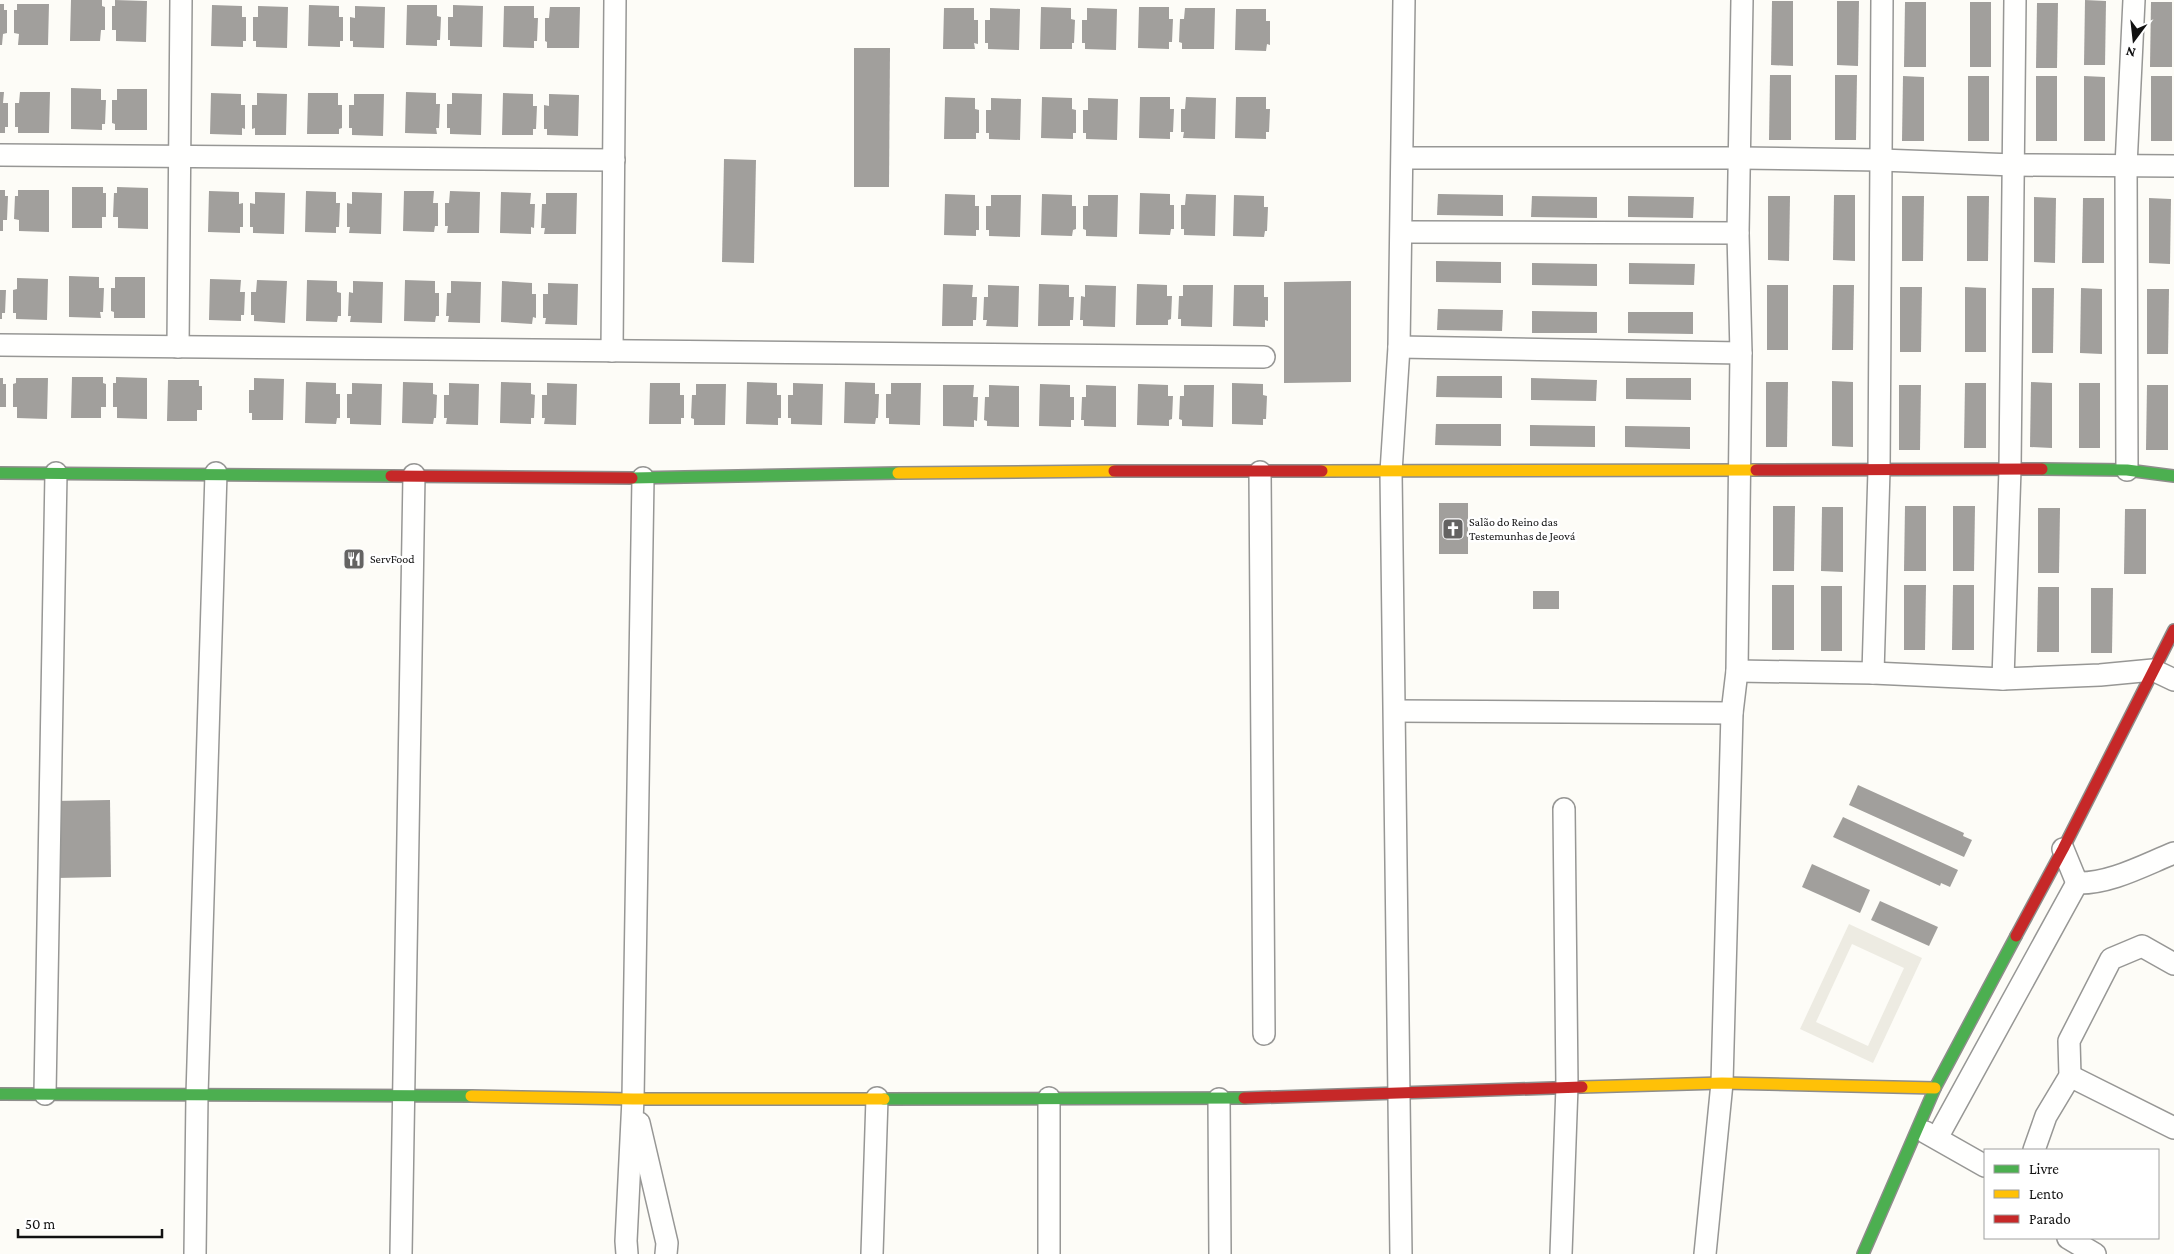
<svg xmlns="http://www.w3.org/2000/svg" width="2174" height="1254" font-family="'Crimson Pro',serif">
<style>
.plaza{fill:#edebe2;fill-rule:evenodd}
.building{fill:#a19f9c}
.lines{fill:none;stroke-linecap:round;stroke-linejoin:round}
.street-casing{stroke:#979795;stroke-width:24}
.fast-casing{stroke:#8e8d8b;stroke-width:14}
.slow-casing{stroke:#8e8d8b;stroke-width:14}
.jam-casing{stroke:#8e8d8b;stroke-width:14}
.street{stroke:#fffffe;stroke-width:21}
.fast{stroke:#4caf50;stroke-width:11}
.slow{stroke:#ffc107;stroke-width:11}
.jam{stroke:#c62828;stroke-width:11}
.labels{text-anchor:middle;stroke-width:5;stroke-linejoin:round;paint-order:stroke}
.poi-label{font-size:12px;fill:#111;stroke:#fff;text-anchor:start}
</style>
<rect width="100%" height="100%" fill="#fdfcf7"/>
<!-- plaza -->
<path class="plaza" d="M1849,924L1922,958L1873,1063L1800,1029ZM1852,944L1904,968L1868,1046L1816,1022Z"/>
<!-- building -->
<g class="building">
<polygon points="71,0 102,0 102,6 105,7 105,30 101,30 100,41 70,41"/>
<polygon points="115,0 147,1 146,42 116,41 116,30 112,30 112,6 115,6"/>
<polygon points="2085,0 2106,1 2105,65 2084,65"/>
<polygon points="1772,1 1793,1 1793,66 1771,65"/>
<polygon points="1837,1 1859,1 1858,66 1837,65"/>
<polygon points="1905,2 1926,2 1926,67 1904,67"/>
<rect x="1970" y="2" width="21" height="65"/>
<polygon points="2151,2 2172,2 2172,67 2150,67"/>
<polygon points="2037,3 2058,3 2057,68 2036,68"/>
<polygon points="0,4 4,4 4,10 7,10 7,33 3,34 2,45 0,45"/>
<polygon points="17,4 49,4 48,45 18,45 19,34 14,33 14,10 17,10"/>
<polygon points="212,5 242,6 242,17 246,17 246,41 243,41 243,47 211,46"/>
<polygon points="309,5 339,6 339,17 343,17 343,41 340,41 340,47 308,46"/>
<polygon points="407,5 437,5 437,16 441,17 440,40 437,40 437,46 406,45"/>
<polygon points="453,5 483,6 482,47 450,46 450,40 448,40 448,17 453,17"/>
<polygon points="258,6 288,7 287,48 256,47 256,41 253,41 253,17 258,17"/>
<polygon points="355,6 385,7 384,48 353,47 353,41 350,41 350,17 355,18"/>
<polygon points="504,6 534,6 534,18 538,18 537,41 534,41 534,48 503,47"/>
<polygon points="550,7 580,7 579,48 547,48 547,42 545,41 545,18 549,18"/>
<polygon points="1041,7 1071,8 1071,19 1075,20 1074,43 1072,43 1072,49 1040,49"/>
<polygon points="1139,7 1169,7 1169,19 1173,19 1172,42 1169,42 1169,49 1138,48"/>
<polygon points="944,8 974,8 974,20 978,20 978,44 974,43 975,49 943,49"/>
<polygon points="990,8 1020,9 1019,50 988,49 988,43 985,43 985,20 990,20"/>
<polygon points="1087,8 1117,9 1116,50 1085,49 1085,43 1082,43 1082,20 1087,20"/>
<polygon points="1185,8 1215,8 1214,49 1182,49 1182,43 1179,42 1180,19 1184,19"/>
<polygon points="1236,9 1266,9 1266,21 1270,21 1270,45 1267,44 1266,51 1235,50"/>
<polygon points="854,48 890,48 889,187 854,187"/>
<polygon points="1770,75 1791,75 1791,140 1769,140"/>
<polygon points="1835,75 1857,75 1856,140 1835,140"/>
<polygon points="1903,76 1924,77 1924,141 1902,141"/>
<rect x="1968" y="76" width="21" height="65"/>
<rect x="2036" y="76" width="21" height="65"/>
<polygon points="2084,76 2105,77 2105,141 2084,141"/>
<rect x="2151" y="76" width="21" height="65"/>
<polygon points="71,88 101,89 101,100 106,100 105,124 102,124 102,130 71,129"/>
<polygon points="117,89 147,89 147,130 115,130 115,124 112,123 112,100 117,100"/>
<polygon points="0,92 4,92 3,103 8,103 8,127 5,127 5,133 0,133"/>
<polygon points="20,92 50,92 49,133 18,133 18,127 15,127 15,103 19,103"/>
<polygon points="406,92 436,93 436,104 440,104 439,128 436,128 437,134 405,133"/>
<polygon points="211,93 241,94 241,105 245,105 245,129 242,128 242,135 210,134"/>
<polygon points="257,93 287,94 286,135 255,135 255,128 252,129 252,105 257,105"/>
<polygon points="308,93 338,93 338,105 342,105 342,128 339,129 339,134 307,134"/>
<polygon points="452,93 482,94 481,135 450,134 450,128 447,128 447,104 452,104"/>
<polygon points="503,93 533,94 533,106 537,106 536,129 533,129 533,135 502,135"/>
<polygon points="354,94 384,94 383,136 352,135 352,128 349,128 349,105 354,105"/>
<polygon points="549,94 579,95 578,136 547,135 547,129 544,129 544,105 549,106"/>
<polygon points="945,97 975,98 975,109 979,110 979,133 976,133 976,139 944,139"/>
<polygon points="1042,97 1072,98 1072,109 1076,110 1076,133 1073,133 1073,139 1041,138"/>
<polygon points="1140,97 1170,97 1170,109 1174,109 1173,132 1170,132 1170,139 1139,138"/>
<polygon points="1186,97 1216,98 1215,139 1183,138 1184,132 1181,132 1181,109 1185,109"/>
<polygon points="1236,97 1266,97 1266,109 1270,109 1269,132 1266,132 1266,139 1235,138"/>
<polygon points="991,98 1021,99 1020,140 989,139 989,133 986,133 986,110 991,110"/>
<polygon points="1088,98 1118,99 1117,140 1086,139 1086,133 1083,133 1083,110 1088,110"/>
<polygon points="724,159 756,160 754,263 722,262"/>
<polygon points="72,187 103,187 103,193 106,193 106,217 102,217 102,228 72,228"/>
<polygon points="117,187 148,188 148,229 118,228 118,217 113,217 114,193 117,193"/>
<polygon points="0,190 5,190 5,196 8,196 7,220 3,220 3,231 0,231"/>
<polygon points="18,190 49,190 49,232 19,231 19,220 14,219 15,196 18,196"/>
<polygon points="209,191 239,192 239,204 243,203 243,227 240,227 240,233 208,232"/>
<polygon points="306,191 336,192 336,203 340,203 339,227 336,227 336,233 305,232"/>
<polygon points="404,191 434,191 433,203 438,203 438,226 435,226 434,232 403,231"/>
<polygon points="450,191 480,192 479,233 447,233 448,226 445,226 445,203 449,203"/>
<polygon points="255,192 285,193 284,234 253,233 253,227 250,227 250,203 255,204"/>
<polygon points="352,192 382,193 381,234 349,233 350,227 347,227 347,203 352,204"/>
<polygon points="501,192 531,193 530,204 535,204 534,228 531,227 531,234 500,233"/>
<polygon points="546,193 577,193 576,234 544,234 545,228 541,228 542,204 546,204"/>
<polygon points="1140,193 1170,194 1170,205 1174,205 1174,229 1171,229 1170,235 1139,234"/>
<polygon points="945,194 975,195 975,206 979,206 979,230 976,230 976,236 944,235"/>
<polygon points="1042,194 1072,195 1072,206 1076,206 1076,229 1073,230 1072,236 1041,235"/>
<polygon points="1186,194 1216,195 1215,236 1184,235 1184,229 1181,229 1181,205 1185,205"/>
<polygon points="1438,194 1503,195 1503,216 1437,215"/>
<polygon points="991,195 1021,195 1020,237 989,236 989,230 986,230 986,206 991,206"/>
<polygon points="1088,195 1118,195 1117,237 1086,236 1086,230 1083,229 1083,206 1088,206"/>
<polygon points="1234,195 1264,196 1264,207 1268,207 1267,231 1265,231 1264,237 1233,236"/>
<polygon points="1834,195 1855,195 1855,261 1833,260"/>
<polygon points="1532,196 1597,197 1597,218 1531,217"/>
<polygon points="1628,196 1694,197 1693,218 1628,217"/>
<polygon points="1768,196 1790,196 1789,261 1768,260"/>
<polygon points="1902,196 1924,196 1923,261 1902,261"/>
<polygon points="1967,196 1989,196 1988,261 1967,261"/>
<polygon points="2034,197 2056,198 2055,263 2034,262"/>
<polygon points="2083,198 2104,198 2104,263 2082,263"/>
<polygon points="2149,198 2171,199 2170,264 2149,263"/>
<polygon points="1436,261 1501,262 1501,283 1436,282"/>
<polygon points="1532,263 1597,264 1597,286 1532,285"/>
<polygon points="1629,263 1695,264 1694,285 1629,284"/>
<polygon points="69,276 99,277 99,288 104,288 103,312 100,312 101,318 69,317"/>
<polygon points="115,277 145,277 145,318 114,318 114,312 111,311 111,288 115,288"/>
<polygon points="17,278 48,279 47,320 16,319 16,313 13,313 13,290 17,289"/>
<polygon points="210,279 241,280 240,292 245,292 244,315 241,315 241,321 209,320"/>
<polygon points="257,280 287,281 285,323 254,321 254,315 251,315 251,292 256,292"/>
<polygon points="307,280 337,281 337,292 341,293 341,316 338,316 337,322 306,321"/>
<polygon points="405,280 435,281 435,293 439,293 439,316 436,316 435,322 404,321"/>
<polygon points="353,281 383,282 382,323 350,322 351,316 348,316 349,292 353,293"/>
<polygon points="451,281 481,282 480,323 448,322 449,316 446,316 447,293 451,293"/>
<polygon points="502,281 532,283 532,294 536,294 536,318 533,317 532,324 501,322"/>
<polygon points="1351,281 1351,382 1284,383 1284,282"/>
<polygon points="548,283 578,284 577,325 545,324 546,318 543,318 543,294 548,294"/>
<polygon points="943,284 973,285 972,297 977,297 976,320 973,320 973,326 942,326"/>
<polygon points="1039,284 1069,285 1069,297 1074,297 1073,320 1070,320 1070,326 1038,326"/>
<polygon points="1137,284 1167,285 1167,296 1172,296 1171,319 1168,320 1168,325 1136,325"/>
<polygon points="988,285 1019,286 1018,327 986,326 987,320 983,320 984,297 988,297"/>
<polygon points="1085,285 1116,286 1115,327 1083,326 1083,320 1080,320 1081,296 1085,297"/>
<polygon points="1183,285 1213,285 1212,327 1181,326 1181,319 1178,319 1179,296 1183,296"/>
<polygon points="1234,285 1264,285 1264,297 1268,297 1268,321 1265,320 1265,327 1233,326"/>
<rect x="1767" y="285" width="21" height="65"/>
<polygon points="1833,285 1854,285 1853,350 1832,350"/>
<polygon points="1900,287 1922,287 1921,352 1900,352"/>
<polygon points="1965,287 1986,288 1986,352 1965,352"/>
<polygon points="2032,288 2054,288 2053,353 2032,353"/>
<polygon points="2081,288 2102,289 2102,354 2080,353"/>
<polygon points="2147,289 2169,289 2168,354 2147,354"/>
<polygon points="0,290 6,290 5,313 2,313 2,319 0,319"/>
<polygon points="1438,309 1503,310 1502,331 1437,330"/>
<polygon points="1532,311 1597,312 1597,333 1532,333"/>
<polygon points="1628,312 1693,312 1693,334 1628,333"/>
<polygon points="1437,376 1502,376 1502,398 1436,397"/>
<polygon points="72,377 103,377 103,383 106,384 106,407 101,407 101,418 71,418"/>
<polygon points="116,377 147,378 147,419 117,418 117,407 113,407 113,383 116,383"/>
<polygon points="0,378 3,378 3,384 6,384 6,407 0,407"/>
<polygon points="16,378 48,378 47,419 17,418 17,407 13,407 13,384 16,383"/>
<polygon points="254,378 284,379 283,420 252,420 252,413 249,413 249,390 254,390"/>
<polygon points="1531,378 1597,380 1596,401 1531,400"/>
<polygon points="1626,378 1691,378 1691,400 1626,399"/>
<polygon points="168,380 199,380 199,386 202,386 202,410 197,410 197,421 167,421"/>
<polygon points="1832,381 1853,382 1853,447 1832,446"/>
<polygon points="306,382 336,383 336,394 340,394 340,418 337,418 336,424 305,423"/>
<polygon points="403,382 433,383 433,394 437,395 436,418 434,418 433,424 402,423"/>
<polygon points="501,382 531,383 531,394 535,395 534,418 531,418 531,424 500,423"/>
<polygon points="747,382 777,383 777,395 781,395 781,418 778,418 778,425 746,424"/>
<polygon points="845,382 875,383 875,394 879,394 878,418 876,418 875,424 844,423"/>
<polygon points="1766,382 1788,382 1787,447 1766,447"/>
<polygon points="2031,382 2052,383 2052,448 2030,447"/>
<polygon points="352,383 382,384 381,425 350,424 350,418 347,418 347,394 352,394"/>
<polygon points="449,383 479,384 478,425 446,424 447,418 444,418 444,395 449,395"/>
<polygon points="547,383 577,384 576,425 544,424 545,418 542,418 542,395 547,395"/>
<polygon points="650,383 680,383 680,395 684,395 684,418 681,418 681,424 649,424"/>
<polygon points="793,383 823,384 822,425 791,424 791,418 788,418 788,395 793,395"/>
<polygon points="891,383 921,383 920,425 889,424 889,418 886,418 886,394 891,394"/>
<polygon points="1232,383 1263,384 1263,395 1267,396 1266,419 1263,419 1263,425 1232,424"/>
<polygon points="1965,383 1986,383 1986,448 1964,448"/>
<rect x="2079" y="383" width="21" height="65"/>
<polygon points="696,384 726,384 725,425 694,425 694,419 691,418 692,395 696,395"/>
<polygon points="1040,384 1070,385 1070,397 1074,397 1074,420 1071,420 1071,427 1039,426"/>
<polygon points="1138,384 1168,385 1168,396 1173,396 1172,419 1169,420 1169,426 1137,425"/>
<polygon points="943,385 974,385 973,397 978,397 977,421 974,420 974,427 943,426"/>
<polygon points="989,385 1019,386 1019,427 987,426 987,421 984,420 985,397 989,397"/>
<polygon points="1086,385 1116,386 1116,427 1084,426 1084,420 1081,420 1082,397 1086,397"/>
<polygon points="1184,385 1214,385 1213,427 1182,426 1182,420 1179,419 1180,396 1184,396"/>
<polygon points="1899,385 1921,385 1920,450 1899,450"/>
<polygon points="2147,385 2168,385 2168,450 2146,450"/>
<polygon points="1436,424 1501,424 1501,446 1435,445"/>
<polygon points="1530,425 1595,426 1595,447 1530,446"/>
<polygon points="1625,426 1690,427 1690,449 1625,447"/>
<rect x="1439" y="503" width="29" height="51"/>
<polygon points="1773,506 1795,506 1794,571 1773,571"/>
<polygon points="1905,506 1926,506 1926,571 1904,571"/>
<polygon points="1953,506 1975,506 1974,571 1953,571"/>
<polygon points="1822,507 1843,507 1843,572 1821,571"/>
<polygon points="2038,508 2060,508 2059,573 2038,573"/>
<polygon points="2125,509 2146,509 2146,574 2124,574"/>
<rect x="1772" y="585" width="22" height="65"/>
<polygon points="1904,585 1926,585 1925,650 1904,650"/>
<polygon points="1953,585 1974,585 1974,650 1952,650"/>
<rect x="1821" y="586" width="21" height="65"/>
<polygon points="2038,587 2059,587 2059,652 2037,652"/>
<polygon points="2091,588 2113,588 2112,653 2091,653"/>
<rect x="1533" y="591" width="26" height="18"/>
<polygon points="1858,785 1964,833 1963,836 1972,840 1964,857 1849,805"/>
<polygon points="110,800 111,877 56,878 54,801"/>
<polygon points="1843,817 1958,870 1950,887 1941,883 1940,886 1833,837"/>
<polygon points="1812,864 1870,890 1860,913 1802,887"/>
<polygon points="1880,901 1938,927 1929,946 1871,920"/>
</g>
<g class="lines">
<!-- street casing -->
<g class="street-casing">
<g id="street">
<polyline points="0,155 614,160"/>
<polyline points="1403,158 1740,158 1881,160 2014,165 2174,166"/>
<polyline points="1402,232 1738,233"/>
<polyline points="0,345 1264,357"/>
<polyline points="178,347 181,0"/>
<polyline points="1399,347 1741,353"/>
<polyline points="612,351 615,0"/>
<polyline points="2127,470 2126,166 2134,0"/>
<polyline points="1260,472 1264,1034"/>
<polyline points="1737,671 1873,673 2003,679 2100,675 2153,670 2174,680"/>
<polyline points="1873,673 1879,470 1882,0"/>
<polyline points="2003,679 2010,469 2015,0"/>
<polyline points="1395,711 1732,713"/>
<path d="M2063,849L2077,883C2110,884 2144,865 2174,853"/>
<polyline points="2070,1076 2174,1128"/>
<polyline points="45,1094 56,473"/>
<polyline points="1219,1099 1220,1254"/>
<polyline points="639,1123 667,1243 666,1254"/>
<polyline points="1925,1132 1985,1166"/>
<polyline points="1937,1138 2077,883"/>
<polyline points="2034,1150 2046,1116 2070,1076 2069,1041 2111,959 2142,946 2174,964"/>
<polyline points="2068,1238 2095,1254"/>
<polyline points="195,1254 197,1095 216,473"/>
<polyline points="401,1254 414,475"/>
<polyline points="627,1254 626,1241 633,1099 643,478"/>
<polyline points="872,1254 877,1098"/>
<polyline points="1049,1254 1049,1098"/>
<polyline points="1401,1254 1391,472 1399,347 1404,0"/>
<polyline points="1561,1254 1567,1086 1564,809"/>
<polyline points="1705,1254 1722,1083 1732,713 1737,671 1741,353 1738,233 1742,0"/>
</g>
</g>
<!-- fast casing -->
<g class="fast-casing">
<g id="fast">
<polyline points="2042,469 2127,470 2174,476"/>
<polyline points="0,473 391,476"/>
<polyline points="632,478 898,473"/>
<polyline points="0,1094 471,1096"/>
<polyline points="884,1099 1244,1098"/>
<polyline points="1863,1254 1935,1088 2016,936"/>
</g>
</g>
<!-- slow casing -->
<g class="slow-casing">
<g id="slow">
<polyline points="1322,471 1756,470"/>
<polyline points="898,473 1114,471"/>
<polyline points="1582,1087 1722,1083 1935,1088"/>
<polyline points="471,1096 633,1099 884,1099"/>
</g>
</g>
<!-- jam casing -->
<g class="jam-casing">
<g id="jam">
<polyline points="1756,470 2042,469"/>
<polyline points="1114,471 1322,471"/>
<polyline points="391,476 632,478"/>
<polyline points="2016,936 2063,849 2174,630"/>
<polyline points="1244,1098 1582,1087"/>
</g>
</g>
<!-- street -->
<use href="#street" class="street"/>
<!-- fast -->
<use href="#fast" class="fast"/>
<!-- slow -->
<use href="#slow" class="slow"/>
<!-- jam -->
<use href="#jam" class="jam"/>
</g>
<!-- icons -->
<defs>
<g id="church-square" transform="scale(1.125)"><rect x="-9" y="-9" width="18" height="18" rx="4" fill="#646362" stroke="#fff"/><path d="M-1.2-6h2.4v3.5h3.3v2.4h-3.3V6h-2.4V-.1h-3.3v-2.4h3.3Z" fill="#fff"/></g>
<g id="restaurant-square" transform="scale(1.125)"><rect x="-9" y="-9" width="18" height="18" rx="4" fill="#646362" stroke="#fff"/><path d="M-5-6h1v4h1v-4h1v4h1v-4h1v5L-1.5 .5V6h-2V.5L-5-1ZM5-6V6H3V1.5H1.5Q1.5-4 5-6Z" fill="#fff"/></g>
</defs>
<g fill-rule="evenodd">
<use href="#church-square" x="1453" y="529"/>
<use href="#restaurant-square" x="354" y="559"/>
</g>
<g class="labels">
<!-- poi labels -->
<g class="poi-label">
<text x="1469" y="526">Salão do Reino das<tspan x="1469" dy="14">Testemunhas de Jeová</tspan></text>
<text x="370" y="563">ServFood</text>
</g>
</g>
<!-- legend -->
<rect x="1984" y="1149" width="175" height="90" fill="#ffffff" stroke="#a0a0a0"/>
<rect x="1994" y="1165" width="25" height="8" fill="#4caf50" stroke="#a0a0a0"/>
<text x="2029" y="1174" font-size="15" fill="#111111">Livre</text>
<rect x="1994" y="1190" width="25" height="8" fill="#ffc107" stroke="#a0a0a0"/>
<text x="2029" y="1199" font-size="15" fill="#111111">Lento</text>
<rect x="1994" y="1215" width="25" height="8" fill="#c62828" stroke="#a0a0a0"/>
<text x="2029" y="1224" font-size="15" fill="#111111">Parado</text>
<!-- north arrow -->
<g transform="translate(2134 40) rotate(195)" stroke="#ffffff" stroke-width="4" paint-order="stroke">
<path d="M0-4L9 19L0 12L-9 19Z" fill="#111111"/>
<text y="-8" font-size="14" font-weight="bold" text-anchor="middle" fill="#111111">N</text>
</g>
<!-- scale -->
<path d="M18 1229v8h144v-8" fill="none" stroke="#111111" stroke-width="2.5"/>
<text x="25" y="1229" font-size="15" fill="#111111" stroke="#ffffff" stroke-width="4" paint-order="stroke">50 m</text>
</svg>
